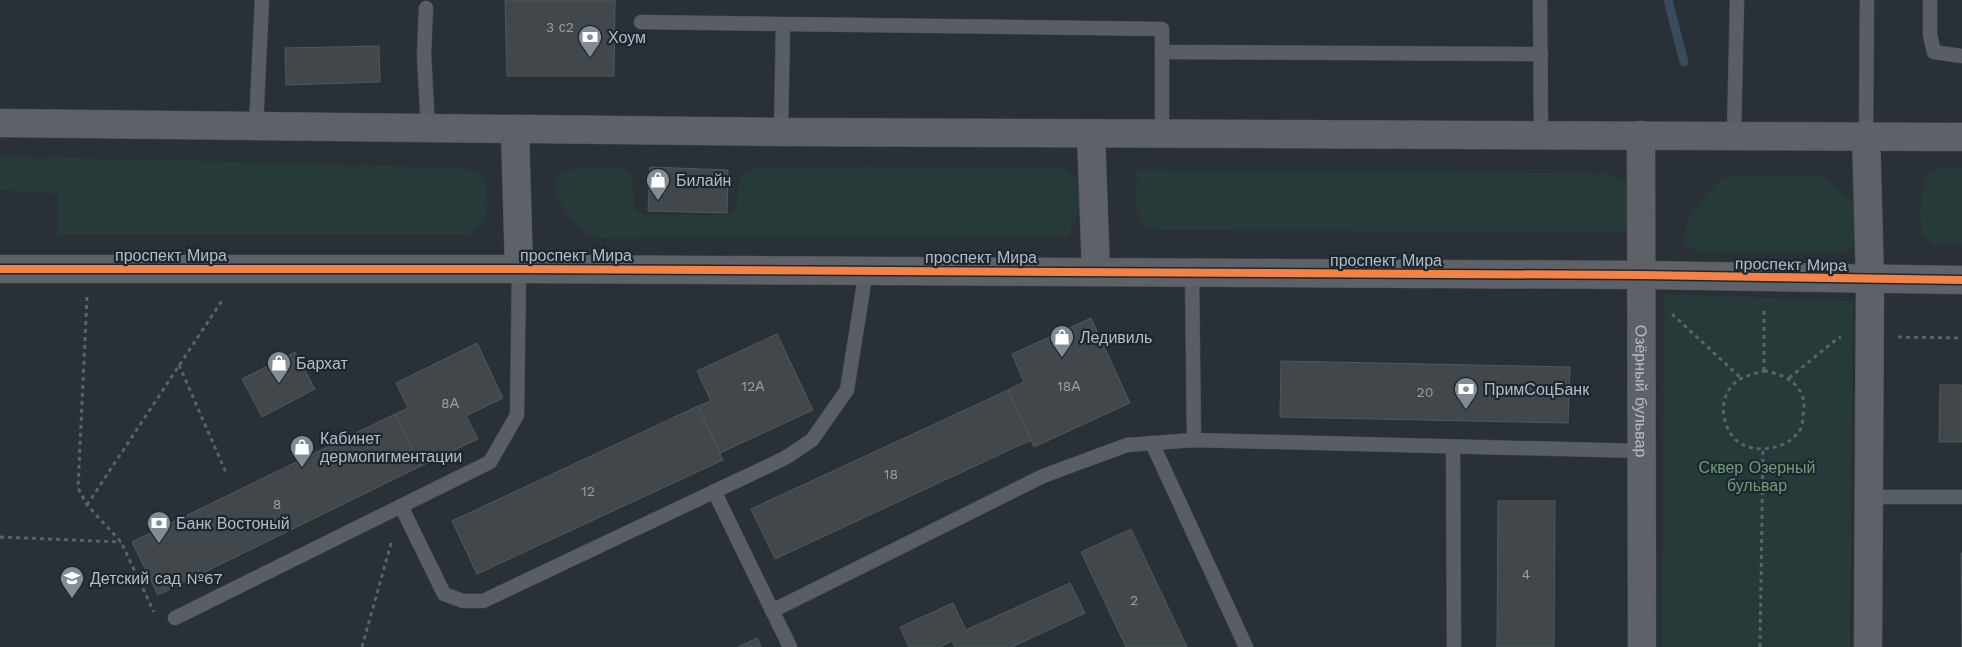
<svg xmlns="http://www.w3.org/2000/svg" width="1962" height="647" font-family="'Work Sans',sans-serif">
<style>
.green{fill:#263a3a}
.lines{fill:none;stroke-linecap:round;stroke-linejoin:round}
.stream{stroke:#384c5d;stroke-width:9}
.building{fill:#41474b;stroke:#51585d}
.lane-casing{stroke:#474c51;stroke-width:15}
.secondary-casing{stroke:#474c51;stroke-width:29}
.path{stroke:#5c6267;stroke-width:3;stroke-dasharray:4 4;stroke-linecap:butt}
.lane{stroke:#595e64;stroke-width:14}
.secondary{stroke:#5e6268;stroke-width:28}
.cycleway-casing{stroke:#1d2730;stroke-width:11}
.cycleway{stroke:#f48246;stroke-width:8}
.labels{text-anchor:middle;stroke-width:4.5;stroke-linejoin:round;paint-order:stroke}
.number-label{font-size:14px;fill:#96a0a7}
.poi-label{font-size:16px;fill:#b3bdc6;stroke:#1d2730;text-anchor:start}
.street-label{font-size:16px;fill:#b3bdc6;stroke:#1d2730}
.park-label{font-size:16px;fill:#729b77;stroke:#1d2730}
</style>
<rect width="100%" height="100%" fill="#293036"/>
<!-- green -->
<g class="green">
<path d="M0,156L464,168L478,172L486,181C486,204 493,223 469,234H58V193L0,190Z"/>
<path d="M625,167L632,175L635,210L645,215H728L736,206L740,175L757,167L1063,168L1076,177C1081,202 1082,214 1067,236L597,238C581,234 553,201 555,183C556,180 559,175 561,172L579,168Z"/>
<polygon points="1944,167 1962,168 1962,246 1933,245 1922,232 1920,222 1922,191 1929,173"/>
<polygon points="1136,170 1609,173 1624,180 1629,191 1626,232 1159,230 1145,226 1137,210"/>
<path d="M1822,176L1855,203L1858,244L1843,252H1696L1685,245C1682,214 1704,199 1723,177Z"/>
<polygon points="1664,294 1853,301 1850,647 1662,647"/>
</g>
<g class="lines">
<!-- stream -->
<polyline class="stream" points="1668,0 1684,62"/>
</g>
<!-- building -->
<g class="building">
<polygon points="505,0 615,0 614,76 507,76"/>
<polygon points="379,46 380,82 286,85 285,48"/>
<polygon points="650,167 728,170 727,213 648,211"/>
<polygon points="1091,318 1130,403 1034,447 1008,390 1024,382 1012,354"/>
<polygon points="777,334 813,410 720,453 698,406 711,401 697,371"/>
<polygon points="477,343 503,398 466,416 478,439 421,466 395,414 408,408 396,383"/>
<polygon points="295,352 315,389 262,417 242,379"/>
<polygon points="1281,361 1570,367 1568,423 1280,417"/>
<polygon points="1940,385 1962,385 1962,442 1939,442"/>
<polygon points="1008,390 1031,440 775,559 751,509"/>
<polygon points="698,406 723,460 477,574 452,521"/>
<polygon points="395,414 421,466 158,595 132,542"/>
<polygon points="1498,501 1555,501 1554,647 1497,647"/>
<polygon points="1131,529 1187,647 1126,647 1081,552"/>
<polygon points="1961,553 1962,553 1962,647"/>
<polygon points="1070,583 1085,613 1012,647 955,647 952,641 940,647 909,647 900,627 953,603 966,630"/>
<polygon points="757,638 761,647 738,647"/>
</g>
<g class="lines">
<!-- lane casing -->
<g class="lane-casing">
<g id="lane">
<polyline points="1540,0 1541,134"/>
<polyline points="1930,0 1930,35 1934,52 1962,56"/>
<polyline points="426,8 424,54 428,129"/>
<polyline points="641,22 1162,29 1162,134"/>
<polyline points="1162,52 1541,54"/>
<polyline points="256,126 262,0"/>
<polyline points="781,132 783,25"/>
<polyline points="1734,135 1737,0"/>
<polyline points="1866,135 1867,0"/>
<polyline points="1192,273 1194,440"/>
<polyline points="1152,443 1246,647"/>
<polyline points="1453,447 1454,647"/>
<polyline points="714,491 790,647"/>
<polyline points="1870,497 1962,497"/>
<polyline points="401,506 444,594 463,601 483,601 785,458 812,440 847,390 866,271"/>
<polyline points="772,611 1043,476 1127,445 1194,440 1642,451"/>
<polyline points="175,618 490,462 517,415 519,269"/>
</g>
</g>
<!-- secondary casing -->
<g class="secondary-casing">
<g id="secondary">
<polyline points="0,123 781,132 1962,137"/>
<polyline points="515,130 519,269"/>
<polyline points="1091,134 1096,272"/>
<path id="s1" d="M1641,135L1642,647"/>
<polyline points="1866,135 1870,280 1868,647"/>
<polyline points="0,269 519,269 1642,275 1962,280"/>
</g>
</g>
<!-- path -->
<g class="path">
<polyline points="87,297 78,488 87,505 121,542 154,612"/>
<polyline points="1672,314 1741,378"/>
<polyline points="1898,337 1962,338"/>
<polyline points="179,365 227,475"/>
<path d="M1764,371C1788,374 1809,389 1803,415C1803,420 1802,427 1800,430C1787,451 1749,456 1733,437C1719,419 1719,390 1742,378C1749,375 1757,373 1764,371Z"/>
<polyline points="1764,371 1764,308"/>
<polyline points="1789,378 1838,338 1841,337"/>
<polyline points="87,505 223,299"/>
<polyline points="0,537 121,542"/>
<polyline points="362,647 392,540"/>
<polyline points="1760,647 1763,449"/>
</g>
<!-- lane -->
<use href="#lane" class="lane"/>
<!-- secondary -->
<use href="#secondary" class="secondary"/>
<!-- cycleway casing -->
<g class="cycleway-casing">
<polyline id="cycleway" points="0,269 519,269 1642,275 1962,280"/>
</g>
<!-- cycleway -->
<use href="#cycleway" class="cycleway"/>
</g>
<!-- icons -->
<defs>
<g id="bank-pin" transform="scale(1.25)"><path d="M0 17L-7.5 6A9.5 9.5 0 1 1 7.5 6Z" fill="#838c94" stroke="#1d2730"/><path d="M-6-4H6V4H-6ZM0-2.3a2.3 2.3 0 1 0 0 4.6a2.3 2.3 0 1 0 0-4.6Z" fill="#fff"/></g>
<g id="shop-pin" transform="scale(1.25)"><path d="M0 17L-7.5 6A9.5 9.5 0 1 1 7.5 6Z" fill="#838c94" stroke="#1d2730"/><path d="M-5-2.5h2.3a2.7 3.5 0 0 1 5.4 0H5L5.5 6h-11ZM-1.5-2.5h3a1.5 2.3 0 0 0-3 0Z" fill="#fff"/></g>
<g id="school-pin" transform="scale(1.25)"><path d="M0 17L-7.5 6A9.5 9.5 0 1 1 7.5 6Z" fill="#838c94" stroke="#1d2730"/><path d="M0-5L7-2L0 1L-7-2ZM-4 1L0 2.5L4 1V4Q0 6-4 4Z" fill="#fff"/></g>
</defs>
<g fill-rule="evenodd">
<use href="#bank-pin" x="590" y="37"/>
<use href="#shop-pin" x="658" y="180"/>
<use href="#shop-pin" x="1062" y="337"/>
<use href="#shop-pin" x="279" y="363"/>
<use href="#bank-pin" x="1466" y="389"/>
<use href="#shop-pin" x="302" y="447"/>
<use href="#bank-pin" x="159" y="523"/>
<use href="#school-pin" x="72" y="578"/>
</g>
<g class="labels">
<!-- number labels -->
<g class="number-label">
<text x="560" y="32">3 с2</text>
<text x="753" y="391">12А</text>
<text x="1069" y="391">18А</text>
<text x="1425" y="397">20</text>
<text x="450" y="408">8А</text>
<text x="891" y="479">18</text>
<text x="588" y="496">12</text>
<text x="277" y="509">8</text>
<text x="1526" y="579">4</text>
<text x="1134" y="605">2</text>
</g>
<!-- poi labels -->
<g class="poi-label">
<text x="608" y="43">Хоум</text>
<text x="676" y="186">Билайн</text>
<text x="1080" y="343">Ледивиль</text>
<text x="296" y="369">Бархат</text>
<text x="1484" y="395">ПримСоцБанк</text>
<text x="320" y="444">Кабинет<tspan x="320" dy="18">дермопигментации</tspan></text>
<text x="176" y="529">Банк Востоный</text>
<text x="90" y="584">Детский сад №67</text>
</g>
<!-- street labels -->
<g class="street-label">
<text x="171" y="261">проспект Мира</text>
<text x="576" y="261">проспект Мира</text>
<text x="981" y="263">проспект Мира</text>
<text x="1386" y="266">проспект Мира</text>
<text transform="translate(1791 264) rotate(1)" y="6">проспект Мира</text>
<text dy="6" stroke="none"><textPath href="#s1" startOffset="256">Озёрный бульвар</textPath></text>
</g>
<!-- park labels -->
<g class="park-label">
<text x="1757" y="473">Сквер Озерный<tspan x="1757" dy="18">бульвар</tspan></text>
</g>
</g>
</svg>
